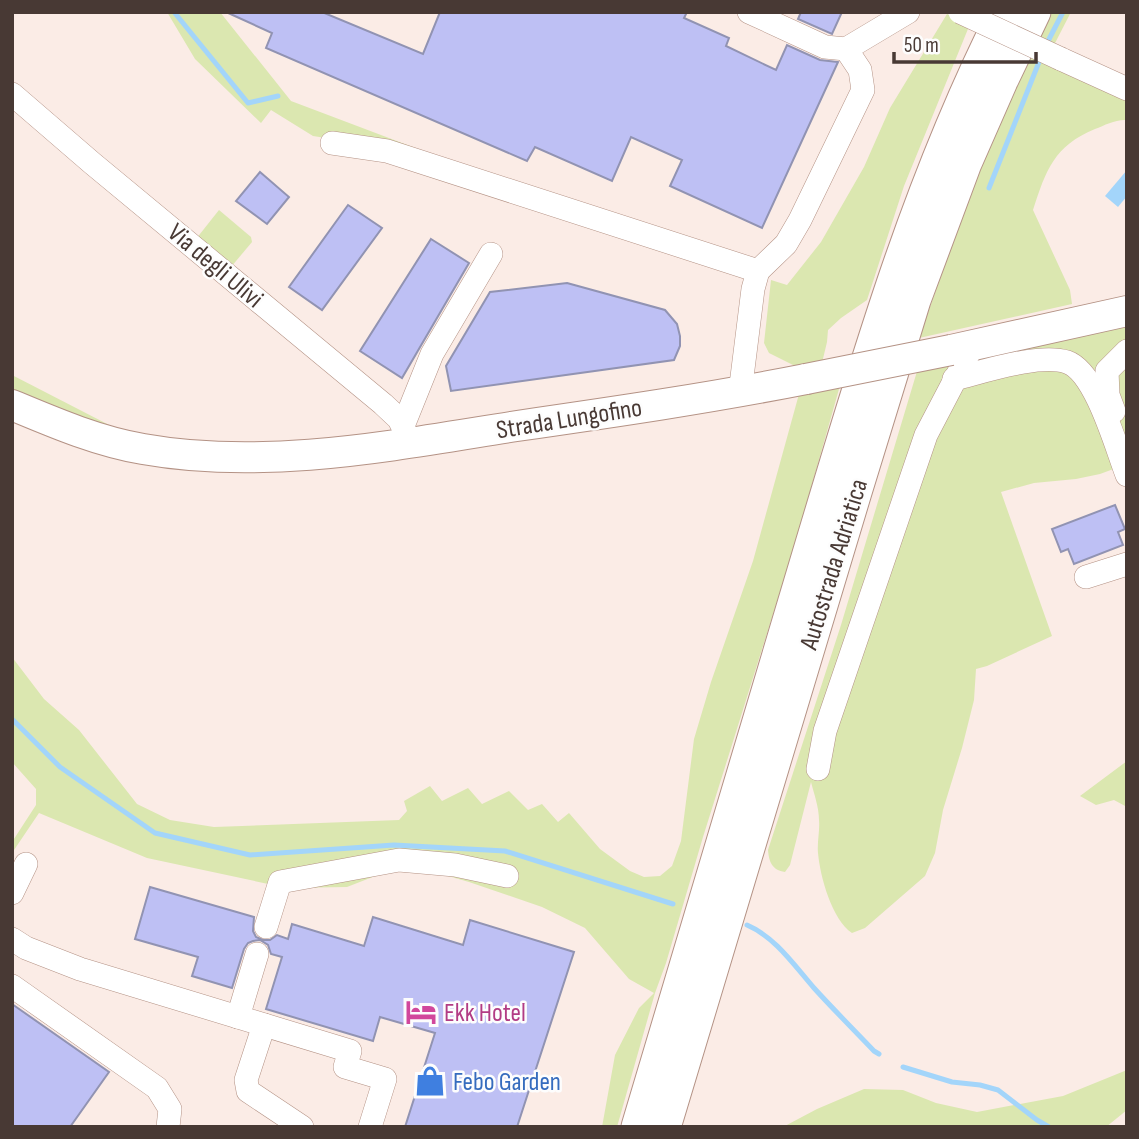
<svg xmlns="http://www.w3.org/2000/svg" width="1139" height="1139" font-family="'Sofia Sans Condensed',sans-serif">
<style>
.green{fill:#dbe7b0}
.water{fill:#a3d5fa}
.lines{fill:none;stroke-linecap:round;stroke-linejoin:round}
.stream{stroke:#a3d5fa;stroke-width:5}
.building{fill:#bec0f4;stroke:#9193b2;stroke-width:2}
.minor-casing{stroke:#b49285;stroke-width:24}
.major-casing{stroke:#b49285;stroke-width:32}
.highway-casing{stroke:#b49285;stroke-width:35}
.minor{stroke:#fff;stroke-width:23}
.major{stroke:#fff;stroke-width:30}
.highway{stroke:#fff;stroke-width:33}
.minor-bridge-casing{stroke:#b49285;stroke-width:24;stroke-linecap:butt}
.major-bridge-casing{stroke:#b49285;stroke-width:32;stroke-linecap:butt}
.minor-bridge{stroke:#fff;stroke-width:23}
.major-bridge{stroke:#fff;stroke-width:30}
.labels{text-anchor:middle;stroke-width:5;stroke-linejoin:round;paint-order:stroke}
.street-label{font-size:26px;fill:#483934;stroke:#fdfdfd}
.hotel-label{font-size:26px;fill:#b23c85;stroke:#fdfdfd;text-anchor:start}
.shop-label{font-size:26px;fill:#366cbe;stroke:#fdfdfd;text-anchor:start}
</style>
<rect width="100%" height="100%" fill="#fbece6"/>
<!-- green -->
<g class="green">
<polygon points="167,12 220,12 291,101 574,208 345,141 313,136 271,110 261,123 195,59"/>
<polygon points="1052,12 1071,12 1053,47 1037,40"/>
<polygon points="947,14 970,24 904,186 867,300 841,318 828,330 827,342 821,367 799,368 769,353 764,343 771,280 787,285 821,242 864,167 890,108"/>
<path d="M1031,52L1127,97V120C1116,119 1105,125 1095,129C1054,146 1046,170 1033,210L1070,290L1072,304L919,338L973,185Z"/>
<polygon points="219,210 251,237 252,242 231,267 196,239"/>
<path d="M1127,323V464L1100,474L1076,479L1034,483L1001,492L1052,636L987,666L976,669L974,700L962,748L943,810L935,853L925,876L865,928L852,933C832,920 820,876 818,853C817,842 820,831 819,820C819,807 814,794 811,782L790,865L785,872C772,870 769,862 768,850L841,625L918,368L990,351Z"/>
<polygon points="12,375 111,426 72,414 12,389"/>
<polygon points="841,382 796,541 703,837 666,963 655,993 617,1127 602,1127 615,1055 639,1008 654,993 629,979 585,928 542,907 469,882 406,864 347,887 287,888 147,858 39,813 12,853 12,842 36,805 36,789 12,762 12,657 44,699 79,730 137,804 170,820 214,827 399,820 407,811 404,801 430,786 442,801 468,788 482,804 509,791 528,810 542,804 558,822 569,813 600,849 630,871 644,877 660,876 672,866 681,841 694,739 711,682 753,561 799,394"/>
<polygon points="1127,761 1127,807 1114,800 1096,805 1080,796"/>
<polygon points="1127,1070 1127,1110 1106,1127 783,1127 817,1109 864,1089 903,1090 936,1103 977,1112 1063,1096"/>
</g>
<!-- water -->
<polygon class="water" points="1127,170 1127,196 1118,207 1105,196"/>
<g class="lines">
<!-- stream -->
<g class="stream">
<polyline points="174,12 248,103 278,96"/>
<polyline points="1046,45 1063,12"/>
<polyline points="989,188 1041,57"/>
<polyline points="12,719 60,767 155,833 250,855 394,845 505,851 673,904"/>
<path d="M747,925C775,937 794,965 814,988C833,1009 854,1030 874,1051L879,1054"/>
<polyline points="903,1067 952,1082 980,1085 998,1090 1037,1120 1049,1127"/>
</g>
</g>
<!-- building -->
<g class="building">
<polygon points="226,12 322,12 423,54 440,12 687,12 684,18 729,38 726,46 776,70 787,45 820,60 838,62 762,228 670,186 682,160 631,137 612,181 535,147 527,161 266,48 272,33"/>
<polygon points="801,12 842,12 832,34 798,19"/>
<polygon points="260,172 289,197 267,224 236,201"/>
<polygon points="348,205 382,228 322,310 289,287"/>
<polygon points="431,239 469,263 402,378 360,351"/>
<polygon points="567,283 665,310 677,324 680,336 680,346 674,360 451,391 446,366 490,292"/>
<polygon points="1115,505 1125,529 1118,532 1123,545 1074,564 1068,549 1061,552 1052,529"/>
<polygon points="150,887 254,917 253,931 256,937 263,940 270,940 277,935 288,939 292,924 364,946 373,917 463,945 470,920 574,952 517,1127 405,1127 435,1033 380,1017 373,1041 266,1009 282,957 271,954 268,945 260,940 253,941 248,943 244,949 232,988 192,976 198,957 135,939"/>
<polygon points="12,1004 109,1072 70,1127 12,1127"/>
</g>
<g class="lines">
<!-- minor casing -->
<g class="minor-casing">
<g id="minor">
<polyline points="749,12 825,47 846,49 908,12"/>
<polyline points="1061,59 1127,89"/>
<polyline points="12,94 92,163 383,404 399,419 410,442"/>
<polyline points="332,143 387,151 758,271"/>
<path d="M954,379C983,372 1039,353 1067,362C1096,372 1116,447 1127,475"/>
<polyline points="740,393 753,289 758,271 786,244 800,220 863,90 860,70 846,49"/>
<polyline points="1114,411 1108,395 1107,371 1127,351"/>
<polyline points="403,426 432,354 491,254"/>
<polyline points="1086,577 1127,564"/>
<polyline points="818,769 825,731 926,435 973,345"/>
<polyline points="12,893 26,864"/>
<polyline points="266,927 280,882 399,860 455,865 507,876"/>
<polyline points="12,939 26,948 80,969 350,1051 345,1067 385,1079 370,1127"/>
<polyline points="12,986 157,1088 170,1109 168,1127"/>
<polyline points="238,1017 257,954"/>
<polyline points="264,1025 246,1080 248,1091 302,1127"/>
</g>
</g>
<!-- major casing -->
<g class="major-casing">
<g id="major">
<polyline points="951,350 1127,311"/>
<path d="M12,405C55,423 97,441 143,449C266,471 395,445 517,426C614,412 710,398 806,379"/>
</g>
</g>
<!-- highway casing -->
<g class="highway-casing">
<g id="highway">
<path d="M638,1127C696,933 754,738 812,544C866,364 919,181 1005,12"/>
<polyline points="664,1127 855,492 914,300 965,163 1001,81 1034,12"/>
</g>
</g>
<!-- minor -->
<use href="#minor" class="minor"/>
<!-- major -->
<use href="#major" class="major"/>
<!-- highway -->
<use href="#highway" class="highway"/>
<!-- minor-bridge casing -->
<g class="minor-bridge-casing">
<polyline id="minor-bridge" points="960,12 1061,59"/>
</g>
<!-- major-bridge casing -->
<g class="major-bridge-casing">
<polyline id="major-bridge" points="806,379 951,350"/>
</g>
<!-- minor-bridge -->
<use href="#minor-bridge" class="minor-bridge"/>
<!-- major-bridge -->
<use href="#major-bridge" class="major-bridge"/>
</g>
<!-- icons -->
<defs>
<g id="hotel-bare" transform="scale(2.415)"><path d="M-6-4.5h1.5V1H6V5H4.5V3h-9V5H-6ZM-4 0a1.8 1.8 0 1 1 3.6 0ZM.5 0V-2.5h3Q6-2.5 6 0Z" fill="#d1479c" stroke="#fdfdfd" stroke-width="2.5" paint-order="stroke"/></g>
<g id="shop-bare" transform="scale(2.415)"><path d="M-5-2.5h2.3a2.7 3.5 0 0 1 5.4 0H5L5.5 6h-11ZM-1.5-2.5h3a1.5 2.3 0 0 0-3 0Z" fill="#3f7fe0" stroke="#fdfdfd" stroke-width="2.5" paint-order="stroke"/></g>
</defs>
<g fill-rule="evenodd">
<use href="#hotel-bare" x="421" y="1012"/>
<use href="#shop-bare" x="430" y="1081"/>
</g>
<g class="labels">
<!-- street labels -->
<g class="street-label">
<text transform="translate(216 265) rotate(40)" y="9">Via degli Ulivi</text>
<text transform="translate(569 418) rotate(-9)" y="9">Strada Lungofino</text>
<text transform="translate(833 564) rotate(-73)" y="9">Autostrada Adriatica</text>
</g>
<!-- hotel labels -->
<g class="hotel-label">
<text x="444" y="1021">Ekk Hotel</text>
</g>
<!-- shop labels -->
<g class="shop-label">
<text x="453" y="1090">Febo Garden</text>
</g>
</g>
<!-- border -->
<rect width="1139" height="1139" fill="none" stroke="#483934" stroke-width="28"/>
<!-- scale -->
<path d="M894 52v10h142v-10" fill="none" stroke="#483934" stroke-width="3.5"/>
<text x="904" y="52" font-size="21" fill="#483934" stroke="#fdfdfd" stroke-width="5" paint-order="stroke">50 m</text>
</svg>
